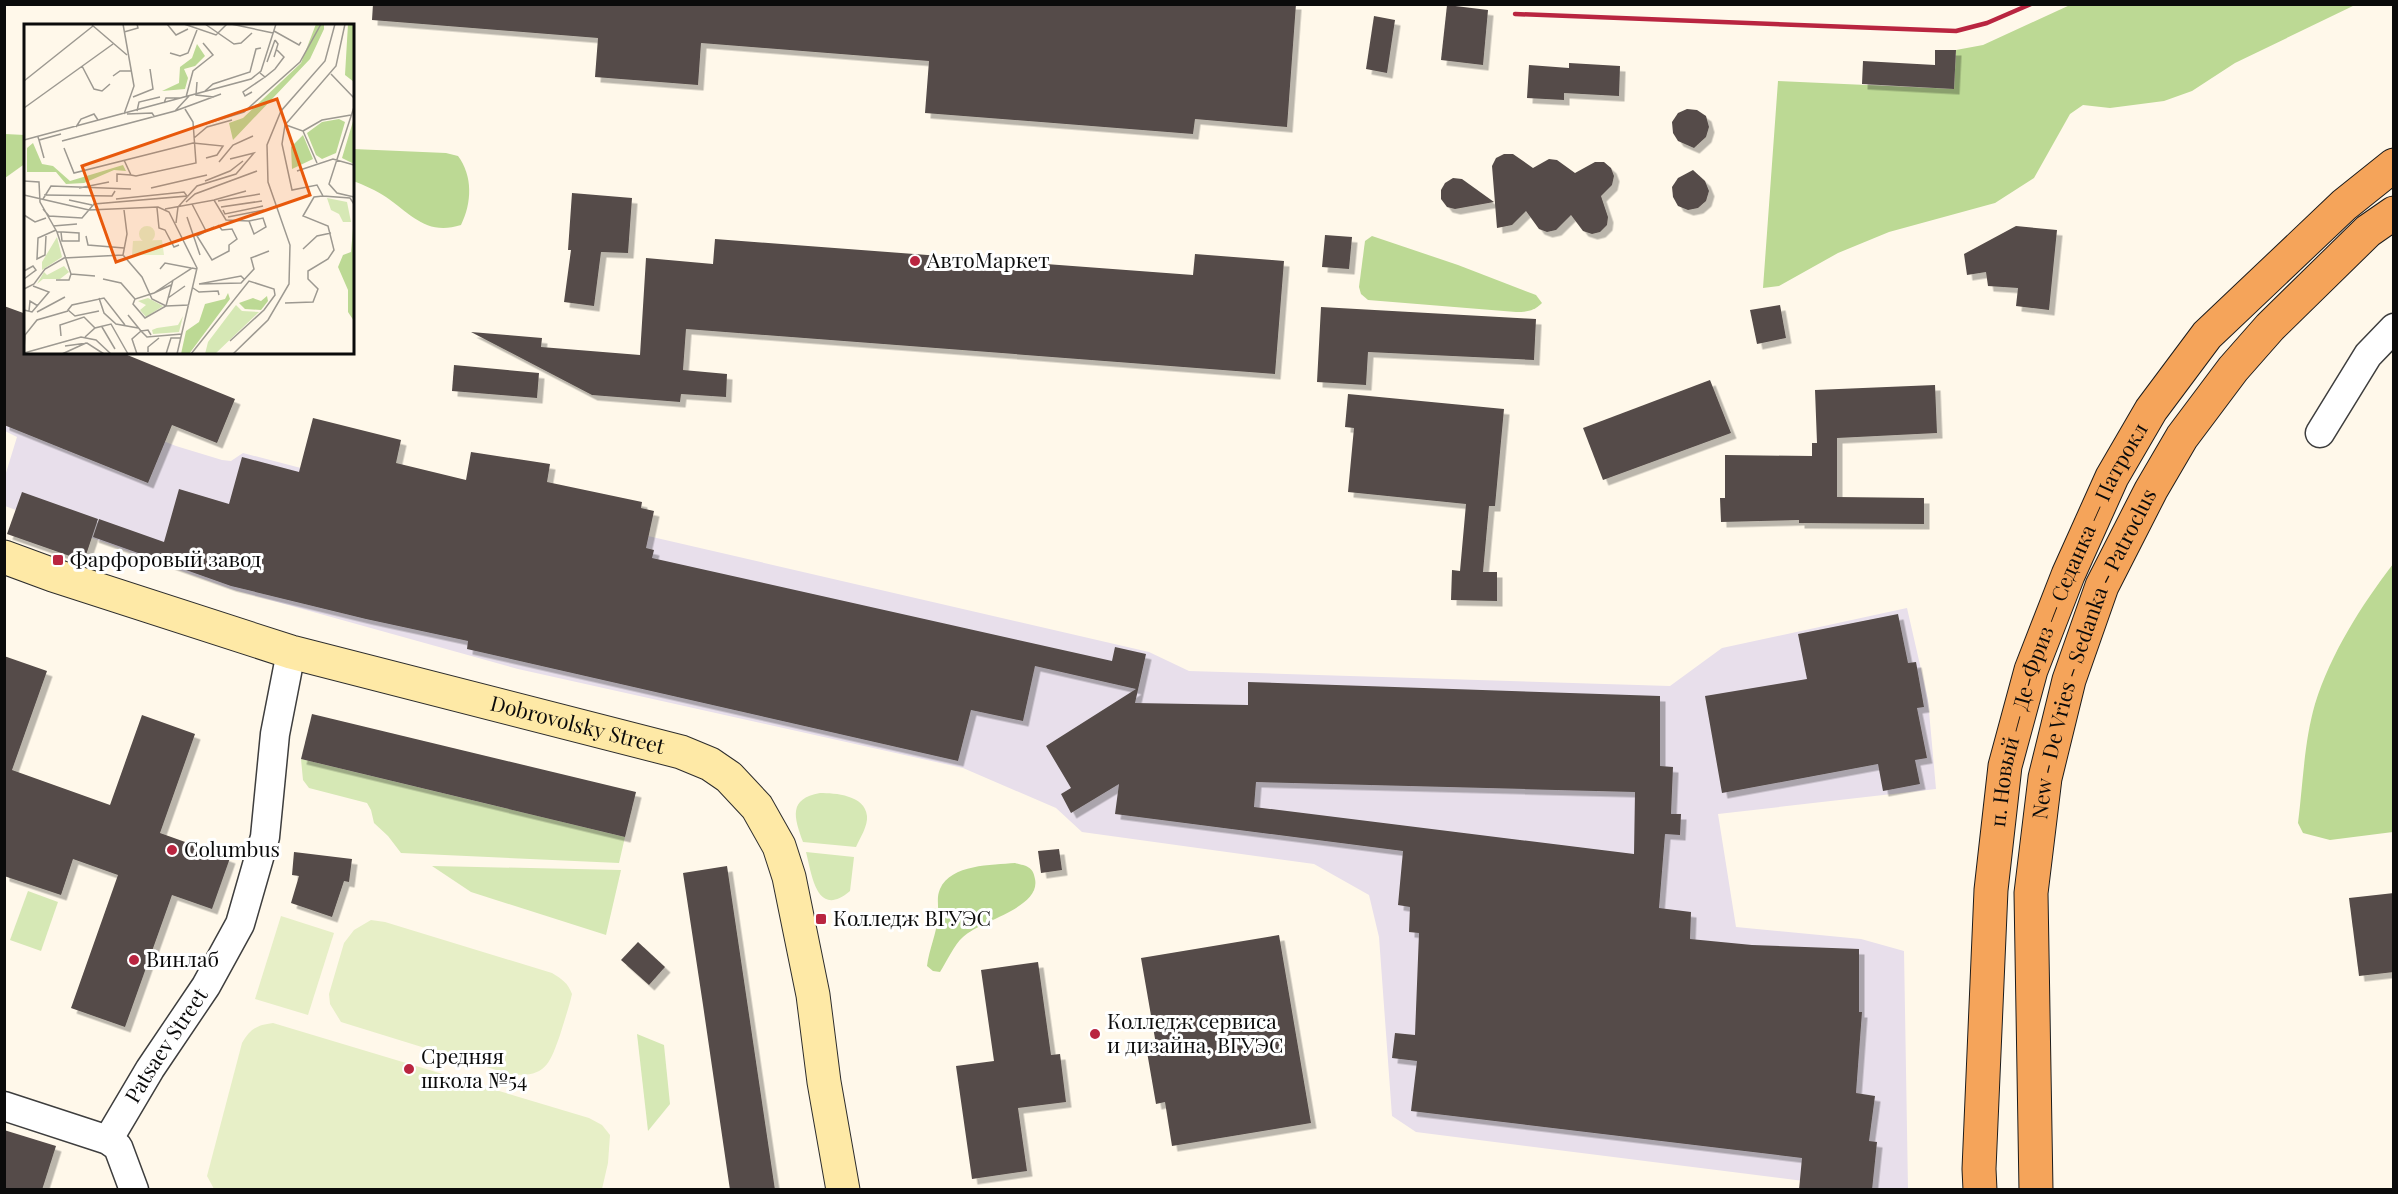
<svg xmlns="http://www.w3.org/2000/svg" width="2398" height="1194" font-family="'Playfair Display',serif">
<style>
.industrial{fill:#e8dfeb}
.green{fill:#d6e8b5}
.forest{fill:#bcd994}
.pitch{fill:#e7efc7}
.building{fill:#544b48;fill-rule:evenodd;filter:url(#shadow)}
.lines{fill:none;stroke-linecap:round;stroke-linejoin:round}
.minor-casing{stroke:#3e3e3e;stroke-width:31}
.secondary-casing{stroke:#2d2d2d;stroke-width:35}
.trunk-casing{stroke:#1c1c1c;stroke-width:35}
.minor{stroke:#fff;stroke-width:28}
.secondary{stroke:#fee9a6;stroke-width:33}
.trunk{stroke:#f5a45a;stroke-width:33}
.rail{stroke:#b92540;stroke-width:4.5}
.poi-dot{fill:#b92540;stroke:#fff;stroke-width:2}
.labels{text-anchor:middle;stroke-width:6;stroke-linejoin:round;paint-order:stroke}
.poi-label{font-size:21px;fill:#0b0b0b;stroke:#fff;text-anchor:start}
.street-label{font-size:21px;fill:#0b0b0b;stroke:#fff}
.inset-road{fill:none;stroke:#9d9991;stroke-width:1.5}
.view{fill:#e8590c;fill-opacity:0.15;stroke:#e8590c;stroke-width:3}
.inset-edge{fill:none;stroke:#0b0b0b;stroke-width:3}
</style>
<defs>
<filter id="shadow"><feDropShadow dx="5.5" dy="5.5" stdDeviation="0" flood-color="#0004"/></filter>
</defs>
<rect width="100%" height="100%" fill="#fff8ea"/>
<!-- industrial -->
<polygon class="industrial" points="4,378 176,446 222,460 231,461 243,453 404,495 648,536 1149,652 1189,671 1670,686 1722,648 1907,608 1928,700 1936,789 1718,814 1736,927 1861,939 1904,951 1908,1189 1867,1189 1416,1132 1392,1116 1379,937 1369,895 1314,864 1082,832 1056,808 963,768 518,669 231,589 5,506 5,476 17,437 5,431"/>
<!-- green -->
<g class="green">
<polygon points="301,759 625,837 619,863 401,853 388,836 374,823 371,810 367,803 309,788 303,780"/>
<path d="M820,793C835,793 865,795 867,816C868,826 860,838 856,847L803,842C794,817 788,799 820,793Z"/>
<path d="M806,852L854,857L850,891C817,919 812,876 806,852Z"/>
<polygon points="432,866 621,870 606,935 471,892"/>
<polygon points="28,891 58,902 41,951 10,940"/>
<polygon points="637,1034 664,1045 670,1104 648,1131"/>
</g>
<!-- forest -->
<g class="forest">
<polygon points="2070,5 2355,5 2235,63 2192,91 2164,101 2110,108 2083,105 2070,114 2034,178 1995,203 1889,232 1838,253 1779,286 1763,288 1778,81 1954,89 1956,50 1983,45"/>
<polygon points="5,134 25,135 26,163 5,178"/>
<path d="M353,149L446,153L458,156C473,176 472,203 461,225C427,236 412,215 386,197C377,191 364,185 353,181Z"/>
<path d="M1372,236L1458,265L1536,295L1542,303C1534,311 1527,312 1516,312L1368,300L1361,294L1359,287L1365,241Z"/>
<path d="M2393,564V832L2330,840L2303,833L2298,823C2303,784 2304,742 2315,704C2331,653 2361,606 2393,564Z"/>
<path d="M1015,863C1026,866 1033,866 1035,879C1041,908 981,920 963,937C954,945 947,961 940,972L933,971L927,966C929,949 937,933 938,916C939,907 936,898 940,889C951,864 992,865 1015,863Z"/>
</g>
<!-- pitch -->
<g class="pitch">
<polygon points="281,916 334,933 308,1015 255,999"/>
<path d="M371,920L385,922L552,973C562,979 568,983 572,994C569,1008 564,1021 560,1035C549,1066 545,1078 509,1074L341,1022L330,1004L329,994L344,943L354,930Z"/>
<path d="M273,1023L589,1118L602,1125L610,1135L608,1163L602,1189H214L207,1176L242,1043C250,1029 257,1025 273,1023Z"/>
</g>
<!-- building -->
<g class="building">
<polygon points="373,4 1296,4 1287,127 1195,119 1193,134 925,113 929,61 701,43 698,85 595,77 598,38 372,20"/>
<polygon points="1447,5 1488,10 1483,65 1441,60"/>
<polygon points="1374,16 1395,20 1387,73 1366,69"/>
<polygon points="1935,50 1956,50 1954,89 1862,84 1863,61 1935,65"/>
<polygon points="1569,63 1620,66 1619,96 1564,93 1564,100 1527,98 1529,65 1569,68"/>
<polygon points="1687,109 1697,110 1706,116 1709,127 1706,137 1694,148 1678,141 1673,133 1672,122 1678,113"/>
<polygon points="1504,154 1513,154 1533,168 1549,159 1557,160 1575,173 1595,162 1604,162 1611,168 1614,176 1612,185 1601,196 1608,217 1607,225 1600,232 1592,234 1583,231 1571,215 1556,230 1547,232 1539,229 1526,211 1512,225 1497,228 1492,166 1496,158"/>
<polygon points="1693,170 1705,181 1709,191 1706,201 1698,208 1688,210 1678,206 1673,197 1672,187 1678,178"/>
<polygon points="1453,178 1462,179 1494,202 1455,209 1447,207 1441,199 1441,190 1445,183"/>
<polygon points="572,193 632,198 628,253 601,252 594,306 564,302 571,250 568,250"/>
<polygon points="2016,226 2057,230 2049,310 2016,306 2018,288 1988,286 1986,272 1967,275 1964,254"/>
<polygon points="1325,235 1352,237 1349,269 1322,267"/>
<polygon points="715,239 1193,275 1195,254 1284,261 1275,374 686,329 683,370 727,374 726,397 681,394 680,402 592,395 471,332 542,338 541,347 640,355 646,258 713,264"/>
<polygon points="1780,305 1786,338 1757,344 1750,310"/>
<polygon points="4,306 26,314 26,352 120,352 235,399 217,443 172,425 148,483 4,425"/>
<polygon points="1321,307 1536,319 1534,360 1368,352 1366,385 1317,382"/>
<polygon points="454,365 539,373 537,398 452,391"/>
<polygon points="1710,380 1731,433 1603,480 1583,428"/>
<polygon points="1935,385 1937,433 1837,438 1837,497 1924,498 1924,524 1799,523 1799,520 1721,522 1720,498 1725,498 1725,455 1812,456 1812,443 1817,443 1815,390"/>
<polygon points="1348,394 1504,409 1495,506 1489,506 1483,572 1497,572 1497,601 1451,600 1452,570 1460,571 1466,504 1348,492 1354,428 1345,427"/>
<path d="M313,418L401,440L396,463L466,480L471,452L550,464L547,482L642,502L641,508L654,511L646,548L654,550L652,558L1112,661L1115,647L1146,654L1135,703L1248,705V682L1660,696V766L1673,767L1671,814H1681L1680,835L1665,834L1659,908L1691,912L1690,939L1752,945L1859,949V1012H1862L1856,1093L1875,1096L1869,1141L1877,1142L1872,1190H1799L1802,1158L1411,1111L1417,1061L1392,1058L1395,1033L1415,1035L1419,933L1409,932L1410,907L1398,905L1403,851L1115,814L1119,784L1071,813L1061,794L1071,788L1046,746L1136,689L1035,666L1023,721L971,710L958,761L467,649L468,641L366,619L231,586L93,537L99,519L164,542L179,489L229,504L242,457L299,472ZM1256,782L1635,792L1634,854L1254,807Z"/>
<polygon points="22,492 98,519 84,561 7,534"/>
<polygon points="1898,614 1908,663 1916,662 1924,707 1917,708 1927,758 1915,760 1920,784 1883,791 1878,764 1722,793 1705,696 1807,679 1798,634"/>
<polygon points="4,656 47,671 12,770 110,805 142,715 195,734 160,833 230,858 212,909 172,895 125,1027 71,1008 118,875 73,859 61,895 4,876"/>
<polygon points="312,714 636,792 625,837 301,759"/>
<polygon points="1059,849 1062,870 1041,873 1038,851"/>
<polygon points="294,852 352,859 349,882 344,881 332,917 291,903 299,876 292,875"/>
<polygon points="727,866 775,1190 730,1190 703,1005 683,873"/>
<polygon points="2394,893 2394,972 2359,976 2349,898"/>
<polygon points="1279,935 1311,1123 1172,1146 1165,1102 1156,1104 1147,1052 1157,1050 1141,958"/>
<polygon points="638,942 665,967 649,985 621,960"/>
<polygon points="1038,962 1051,1055 1060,1054 1066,1102 1018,1108 1027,1171 972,1179 956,1066 994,1061 981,970"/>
<polygon points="4,1130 56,1146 42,1190 4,1190"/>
</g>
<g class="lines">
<!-- minor casing -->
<g class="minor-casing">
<g id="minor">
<polyline points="2320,433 2368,355 2394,328"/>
<polyline points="4,1106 108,1140 118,1147 134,1190"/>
<path id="s1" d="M108,1140L150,1069L206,986L240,924L265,837L275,734L291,652"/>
</g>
</g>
<!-- secondary casing -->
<g class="secondary-casing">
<g id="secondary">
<path id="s2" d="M4,557L53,575L291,652L681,752L710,764L729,777L757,807L779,846L789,877L813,995L824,1082L843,1190"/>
</g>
</g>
<!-- trunk casing -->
<g class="trunk-casing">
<g id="trunk">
<path id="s3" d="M1980,1190L1979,1169L1991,890L2005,766L2031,670L2068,575L2112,477L2151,410L2207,335L2344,205L2394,165"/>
<path id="s4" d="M2036,1190L2031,893L2045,778L2069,680L2102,586L2151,490L2182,437L2233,369L2270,327L2368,231L2394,213"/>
</g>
</g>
<!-- minor -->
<use href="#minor" class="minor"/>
<!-- secondary -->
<use href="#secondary" class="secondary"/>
<!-- trunk -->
<use href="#trunk" class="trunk"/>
<!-- rail -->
<polyline class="rail" points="1515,14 1956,31 1987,23 2031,4"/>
</g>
<!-- markers -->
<g class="poi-dot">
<circle cx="915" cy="261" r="6"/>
<rect x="52" y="554" width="12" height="12" rx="3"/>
<circle cx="172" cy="850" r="6"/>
<rect x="815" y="913" width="12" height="12" rx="3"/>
<circle cx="134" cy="960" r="6"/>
<circle cx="1095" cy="1034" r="6"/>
<circle cx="409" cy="1069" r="6"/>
</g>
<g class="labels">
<!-- poi labels -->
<g class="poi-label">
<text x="927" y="268">АвтоМаркет</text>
<text x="70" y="567">Фарфоровый завод</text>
<text x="184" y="857">Columbus</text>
<text x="833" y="926">Колледж ВГУЭС</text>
<text x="146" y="967">Винлаб</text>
<text x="1107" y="1029">Колледж сервиса<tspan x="1107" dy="24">и дизайна, ВГУЭС</tspan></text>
<text x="421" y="1064">Средняя<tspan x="421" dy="24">школа №54</tspan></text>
</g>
<!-- street labels -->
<g class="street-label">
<text dy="7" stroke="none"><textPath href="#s3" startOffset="579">п. Новый — Де-Фриз — Седанка — Патрокл</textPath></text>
<text dy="7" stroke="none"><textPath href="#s4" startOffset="546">New - De Vries - Sedanka - Patroclus</textPath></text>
<text dy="7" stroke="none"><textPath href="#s2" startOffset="598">Dobrovolsky Street</textPath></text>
<text dy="7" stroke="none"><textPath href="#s1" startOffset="111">Patsaev Street</textPath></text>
</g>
</g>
<!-- overview -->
<g transform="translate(24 24)">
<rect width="330" height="330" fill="#fff8ea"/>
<path d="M303,174L323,178L327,198H319L315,190L307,186ZM33,213L38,233L18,246V238ZM40,242L45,248L36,255H19L13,260L20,248L23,251ZM124,274L139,282L122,293L116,286L122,281L114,277ZM212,281L218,287L235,288L191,330H181L184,318ZM159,292L155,308L129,310L128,306L133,304L154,301Z" fill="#d6e8b5"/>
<path d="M292,0H300V5L286,35L209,116L205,99L219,94L277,39ZM324,0H330V58L321,51ZM173,20L181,32L171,42L160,45L164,54L161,65L138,67L155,59L156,43L168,34ZM330,94V140L318,134ZM315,95L321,98L312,129L298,135L292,131L283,109L298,98ZM279,111L289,135L268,145L267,123ZM9,119L18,140L29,142L46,157L99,141L102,147L90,146L60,159L42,160L32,148H3V124ZM330,193V297L324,288V266L314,243L319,231L327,228ZM204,269L206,275L165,330H157L162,307L175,298L181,280L201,275ZM243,272L244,277L237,286L221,285L215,279L229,274L237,277Z" fill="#bcd994"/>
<path d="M115 210a8 8 0 1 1 16 0a8 8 0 1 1-16 0ZM138,216L140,231H108L109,217Z" fill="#e7efc7"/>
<path class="inset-road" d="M99,0L110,62L100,90M143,0L152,11L164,5M160,0L192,11L203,0M181,0L210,20L217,19L228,9M207,0L249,9M321,0L312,42L261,101L258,120L268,166L293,161L299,172L326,174L330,180M68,1L103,31M250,7L275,21L277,18M100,8L114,4L113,0M146,29L156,32L164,29L173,6M250,33L254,20L251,16M243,38L251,16M58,42L70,65L78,67L86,60M236,49L241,53L251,45L260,33L253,26M307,50L330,74M89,52L96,47H107M0,57L69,2M173,58L172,71L190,73M181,67L189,60L226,48L232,25L237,24M228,68L221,72L219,68L241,53M109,73L129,65L126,45M162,73L169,47L189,31L179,19M140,79L142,74H157M330,83L305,160L313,169L330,173M0,84L89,20M113,87L115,78L136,73M151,87L197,70M103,90L128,89L130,92M181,100L220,88L276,38L297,0M262,101L279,107L293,139M52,103L57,95L70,90L74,96M279,107L298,96L327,91M14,113L15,116L37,110M170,114L183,103L208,96M0,116L227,55L237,47L252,0M15,116L20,134M38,117L151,87L165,72M40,124L50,149L169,119L199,122L193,131L182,134M100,136L107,151L112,152L172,139L169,98L161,85M195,138L209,121L229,112M273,147L309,135L330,141M0,157L15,158L16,178L33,208L47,250L45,256H32M181,157L206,147L219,137M93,158V150L107,151M55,164L85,158M127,164L183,151M0,171L65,186L134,183L145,188L173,244L153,330M20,171L88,172L91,167M19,175L27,162L107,165M45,176L68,181M190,176L222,167M194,177L236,170M162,178L171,170L233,147M168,180L182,207M197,183L238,177M133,184L135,204L141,206L150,223L155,221M19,185L25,192L58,194L70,180L163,172L160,168L92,175M141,185L190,176L202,196L225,197L230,210L242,203L239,194L225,197M199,186L201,190L239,182M0,191L11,198L22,194M163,193L176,231M204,193L240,186M152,199L154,183L173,162L212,150L230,129L206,135M29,202L53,200M190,203L173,212L188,236L205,227V221L213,215L208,205L198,206L194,201M33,208H39L55,209V217H38L37,208M22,212L21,231L13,235L14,214L32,206M62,212L64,221L100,224M279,225L293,212L307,209M99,231L118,253L128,275L142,282L165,281M99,231L103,210L100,186M136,245L141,239L167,244M0,247L9,242L12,246L0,255M47,250L71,252M79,255L97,259L111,275M149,256L142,282L121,294L109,280L111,275L130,269L145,259L168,244L173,245M175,260L217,259L230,245L227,234L245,227M175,260L217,252L220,255M169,264L175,268L194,267L195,271M0,265L10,260L21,245L40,234L99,231M130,269L147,261M75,274L80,289L92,300L114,304M144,274L161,262M261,279L289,278L294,265L284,255V247L304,235L310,226L304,202L279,192L290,173L299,172M0,286L8,288L25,268L9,262M5,287L6,277L14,282M75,287L51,292L44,286L48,281L80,274L101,301M13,288L41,273M104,291L117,307L108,315L113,330M78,303L91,325M127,311L124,306L117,307L123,313L158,310M37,312L36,301L60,293L71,304M61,313L71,304L87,300L104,330M41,322L63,319L80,330M0,325L1,311L13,296L44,287M124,328V323L135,314M0,329L57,313L72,316L87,330M38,330L62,319M142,330L147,314H156M167,330L225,257L250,265L251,271L240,286L206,317M209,330L244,296L265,260L266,221L244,158L243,121L257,87L301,37L311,0"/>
<path class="view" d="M253,75L286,171L92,238L58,142Z"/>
<rect width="330" height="330" class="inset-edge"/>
</g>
<!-- border -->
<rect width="2398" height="1194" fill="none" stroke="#0b0b0b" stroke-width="12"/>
</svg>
